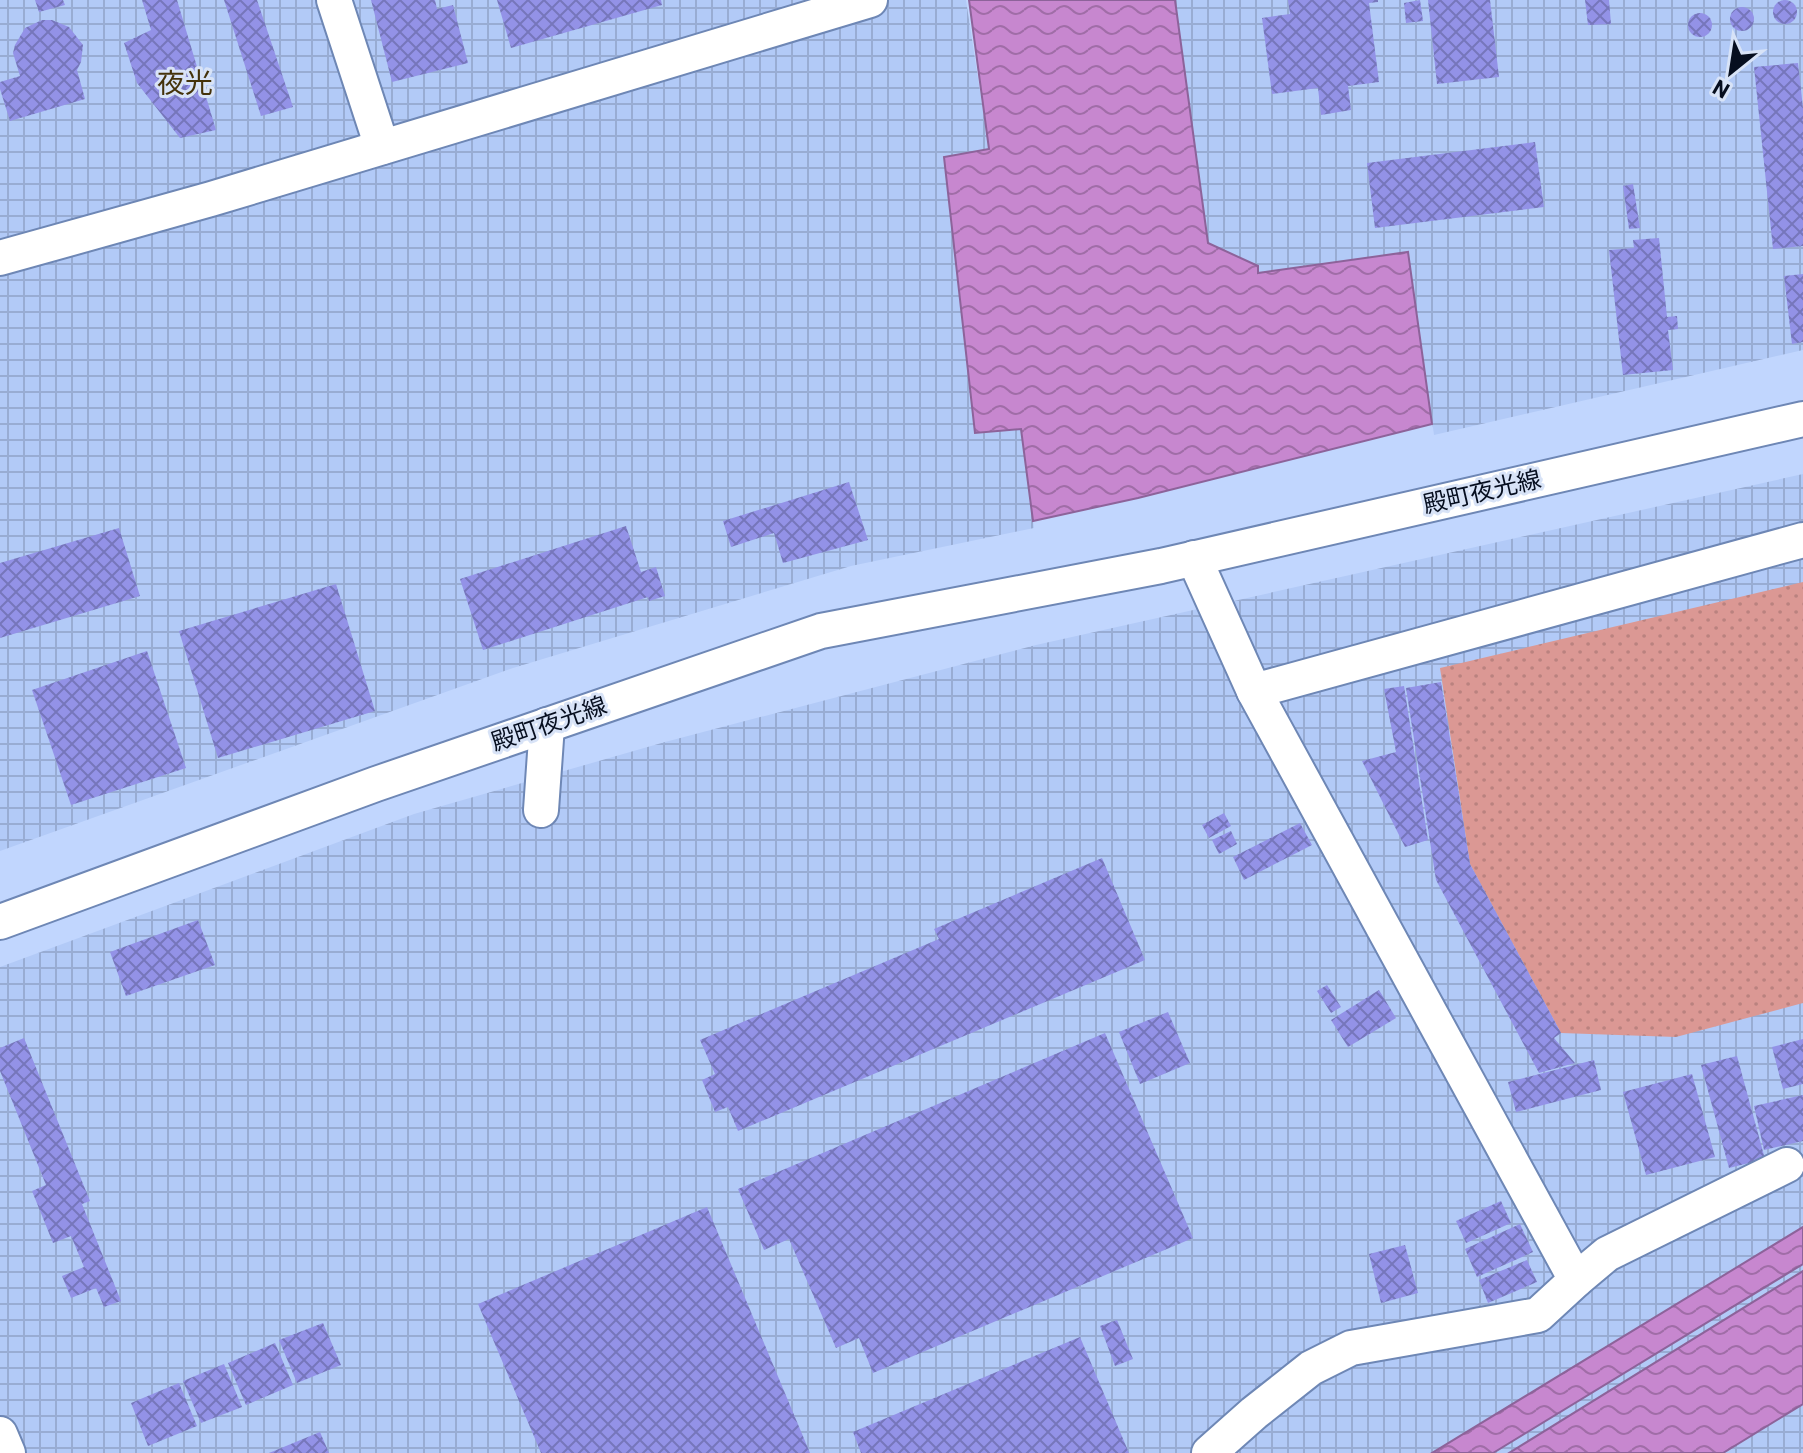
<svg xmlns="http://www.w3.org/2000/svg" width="1803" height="1453" font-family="Barlow,'Noto Sans JP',sans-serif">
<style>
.industrial{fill:url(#industrial-grid)}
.grass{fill:url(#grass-dots)}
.water{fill:url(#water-waves);stroke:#8d639a;stroke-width:2}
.building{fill:url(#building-cross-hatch)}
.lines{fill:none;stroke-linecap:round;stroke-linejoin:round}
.minor-casing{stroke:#6e87b5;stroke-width:38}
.minor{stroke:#fff;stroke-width:34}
.labels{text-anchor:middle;stroke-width:6;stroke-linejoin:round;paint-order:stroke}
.street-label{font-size:24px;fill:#060e1f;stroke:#d8e3f7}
.quarter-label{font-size:28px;fill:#44320a;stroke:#d8e3f7}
</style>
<defs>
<pattern id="industrial-grid" width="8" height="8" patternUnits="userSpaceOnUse" patternTransform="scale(2)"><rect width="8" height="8" fill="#b2caf7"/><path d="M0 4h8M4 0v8" fill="none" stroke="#98acd3"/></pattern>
<pattern id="grass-dots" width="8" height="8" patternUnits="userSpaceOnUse" patternTransform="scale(2)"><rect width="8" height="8" fill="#db9894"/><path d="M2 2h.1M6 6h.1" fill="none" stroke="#ba827f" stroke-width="1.8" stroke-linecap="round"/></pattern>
<pattern id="water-waves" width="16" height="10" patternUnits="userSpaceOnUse" patternTransform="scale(2)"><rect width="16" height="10" fill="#c787cf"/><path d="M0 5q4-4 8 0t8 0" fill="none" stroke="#a06da7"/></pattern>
<pattern id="building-cross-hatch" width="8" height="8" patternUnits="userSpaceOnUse" patternTransform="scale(2)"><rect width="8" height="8" fill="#9392e7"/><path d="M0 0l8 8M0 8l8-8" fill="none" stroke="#7676bb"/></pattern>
</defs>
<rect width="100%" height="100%" fill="#c1d6fe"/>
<!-- industrial -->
<g class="industrial">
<polygon points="0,0 966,0 989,150 944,157 975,432 1021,429 1034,528 851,566 513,668 0,851"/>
<polygon points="1175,0 1803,0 1803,350 1434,435 1408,252 1258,273 1258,266 1208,243"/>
<polygon points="1803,474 1803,1453 0,1453 0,967 414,814 665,742 1036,645"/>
</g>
<!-- grass -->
<polygon class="grass" points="1803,582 1803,1003 1676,1037 1561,1033 1470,864 1440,668"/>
<!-- water -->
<g class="water">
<polygon points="969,0 1175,0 1208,243 1258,266 1258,273 1408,252 1432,424 1138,498 1033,521 1021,429 975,433 944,157 989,149"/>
<polygon points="1803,1227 1803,1264 1493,1453 1432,1453"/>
<polygon points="1803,1271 1803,1404 1723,1453 1509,1453"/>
</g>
<!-- building -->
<g class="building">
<polygon points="35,0 63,0 65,5 39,12"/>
<polygon points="142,0 177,0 216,130 180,138 137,83 124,43 151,30"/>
<polygon points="224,0 257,0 293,107 261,116"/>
<polygon points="371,0 435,0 437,9 453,5 468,63 392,82"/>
<polygon points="497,0 661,0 662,5 511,48"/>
<polygon points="1288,0 1378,0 1378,2 1369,3 1379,82 1348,86 1351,110 1321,115 1318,88 1272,94 1262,18 1290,14"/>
<polygon points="1420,0 1423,21 1406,23 1404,3"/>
<polygon points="1428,0 1490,0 1499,77 1437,84"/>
<polygon points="1585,0 1609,0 1611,24 1588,25"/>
<circle cx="1785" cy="12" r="12"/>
<circle cx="1742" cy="19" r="12"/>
<circle cx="1700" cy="25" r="12"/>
<polygon points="42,20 52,20 69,27 83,45 81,62 77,70 85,99 10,121 0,89 0,82 20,76 13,53 15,45 25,28"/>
<polygon points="1798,63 1803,108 1803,246 1773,249 1754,67"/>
<polygon points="1535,142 1544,207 1375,228 1367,163"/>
<polygon points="1633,184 1640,228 1629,229 1623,186"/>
<polygon points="1659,238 1667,317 1677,316 1678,329 1668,330 1673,370 1623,375 1609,250 1634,248 1633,240"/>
<polygon points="1803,274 1803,342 1792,344 1784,276"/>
<polygon points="849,482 868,540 783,563 774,533 731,547 723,521"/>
<polygon points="626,526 641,572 656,567 665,596 649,601 648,597 483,650 460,579"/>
<polygon points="119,528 140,596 0,638 0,563"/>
<polygon points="336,584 375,711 218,758 179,631"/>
<polygon points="147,651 186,768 71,805 32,690"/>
<polygon points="1441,682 1470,864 1561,1033 1554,1038 1575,1063 1539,1073 1436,880 1406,688"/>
<polygon points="1404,686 1428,840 1405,847 1362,761 1396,752 1384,689"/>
<polygon points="1224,813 1231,826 1209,838 1202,825"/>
<polygon points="1300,823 1312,845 1244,880 1233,857"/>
<polygon points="1231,831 1237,844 1219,854 1212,840"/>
<polygon points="1102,858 1145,960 738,1131 728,1107 715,1112 702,1080 715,1074 700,1040 939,939 934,929"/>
<polygon points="198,920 215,965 126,996 110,952"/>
<polygon points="1327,985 1341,1007 1331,1013 1317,991"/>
<polygon points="1379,990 1396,1018 1348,1047 1331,1020"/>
<polygon points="1168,1012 1190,1063 1140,1084 1119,1032"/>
<polygon points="1105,1033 1193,1238 873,1373 859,1338 836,1348 789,1239 764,1250 738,1189"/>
<polygon points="24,1038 90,1201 82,1204 121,1301 104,1307 96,1288 71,1298 62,1276 84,1267 71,1236 53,1243 32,1191 46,1185 0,1071 0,1048"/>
<polygon points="1803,1039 1803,1084 1783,1089 1772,1047"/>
<polygon points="1737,1056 1765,1159 1729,1168 1701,1065"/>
<polygon points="1594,1060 1601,1090 1516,1112 1508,1082"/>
<polygon points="1692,1074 1715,1157 1646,1175 1623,1092"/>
<polygon points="1803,1095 1803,1141 1764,1150 1754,1106"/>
<polygon points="1501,1201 1511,1223 1466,1243 1456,1221"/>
<polygon points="707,1207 810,1453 541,1453 478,1304"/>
<polygon points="1520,1224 1533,1252 1477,1277 1465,1249"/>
<polygon points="1405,1245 1418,1293 1381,1303 1369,1254"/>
<polygon points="1527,1260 1537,1282 1488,1303 1479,1280"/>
<polygon points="1117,1320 1133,1359 1115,1366 1100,1326"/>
<polygon points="323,1323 341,1365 297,1383 279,1340"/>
<polygon points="1080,1337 1129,1453 861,1453 853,1432"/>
<polygon points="275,1343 293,1385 246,1405 228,1363"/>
<polygon points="224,1364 242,1407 201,1423 183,1381"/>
<polygon points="179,1383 197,1426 148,1446 131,1403"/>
<polygon points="320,1432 329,1453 269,1453"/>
</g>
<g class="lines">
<!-- minor casing -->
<g class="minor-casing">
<g id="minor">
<polyline points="334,0 382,147"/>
<polyline points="0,258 211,199 870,0"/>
<polyline points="1194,558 1254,691 1576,1280 1538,1315 1351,1348 1311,1368 1254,1413 1209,1453"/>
<polyline points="1254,691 1803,540"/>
<polyline points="541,810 547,725"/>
<polyline points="0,922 376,784 821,631 1161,566 1803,419"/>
<polyline points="1576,1280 1607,1254 1787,1165"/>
<polyline points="0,1434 8,1453"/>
</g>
</g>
<!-- minor -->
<use href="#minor" class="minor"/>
</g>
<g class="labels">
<!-- street labels -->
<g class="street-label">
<text transform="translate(1482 492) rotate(-13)" y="8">殿町夜光線</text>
<text transform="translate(549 724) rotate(-19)" y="8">殿町夜光線</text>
</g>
<!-- quarter labels -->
<g class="quarter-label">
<text x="185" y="93">夜光</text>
</g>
</g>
<!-- north arrow -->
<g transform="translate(1731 72) rotate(210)" stroke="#d8e3f7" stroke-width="6" paint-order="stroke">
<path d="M0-6L14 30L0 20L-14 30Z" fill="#060e1f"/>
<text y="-12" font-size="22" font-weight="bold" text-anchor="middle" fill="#060e1f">N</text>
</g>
</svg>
